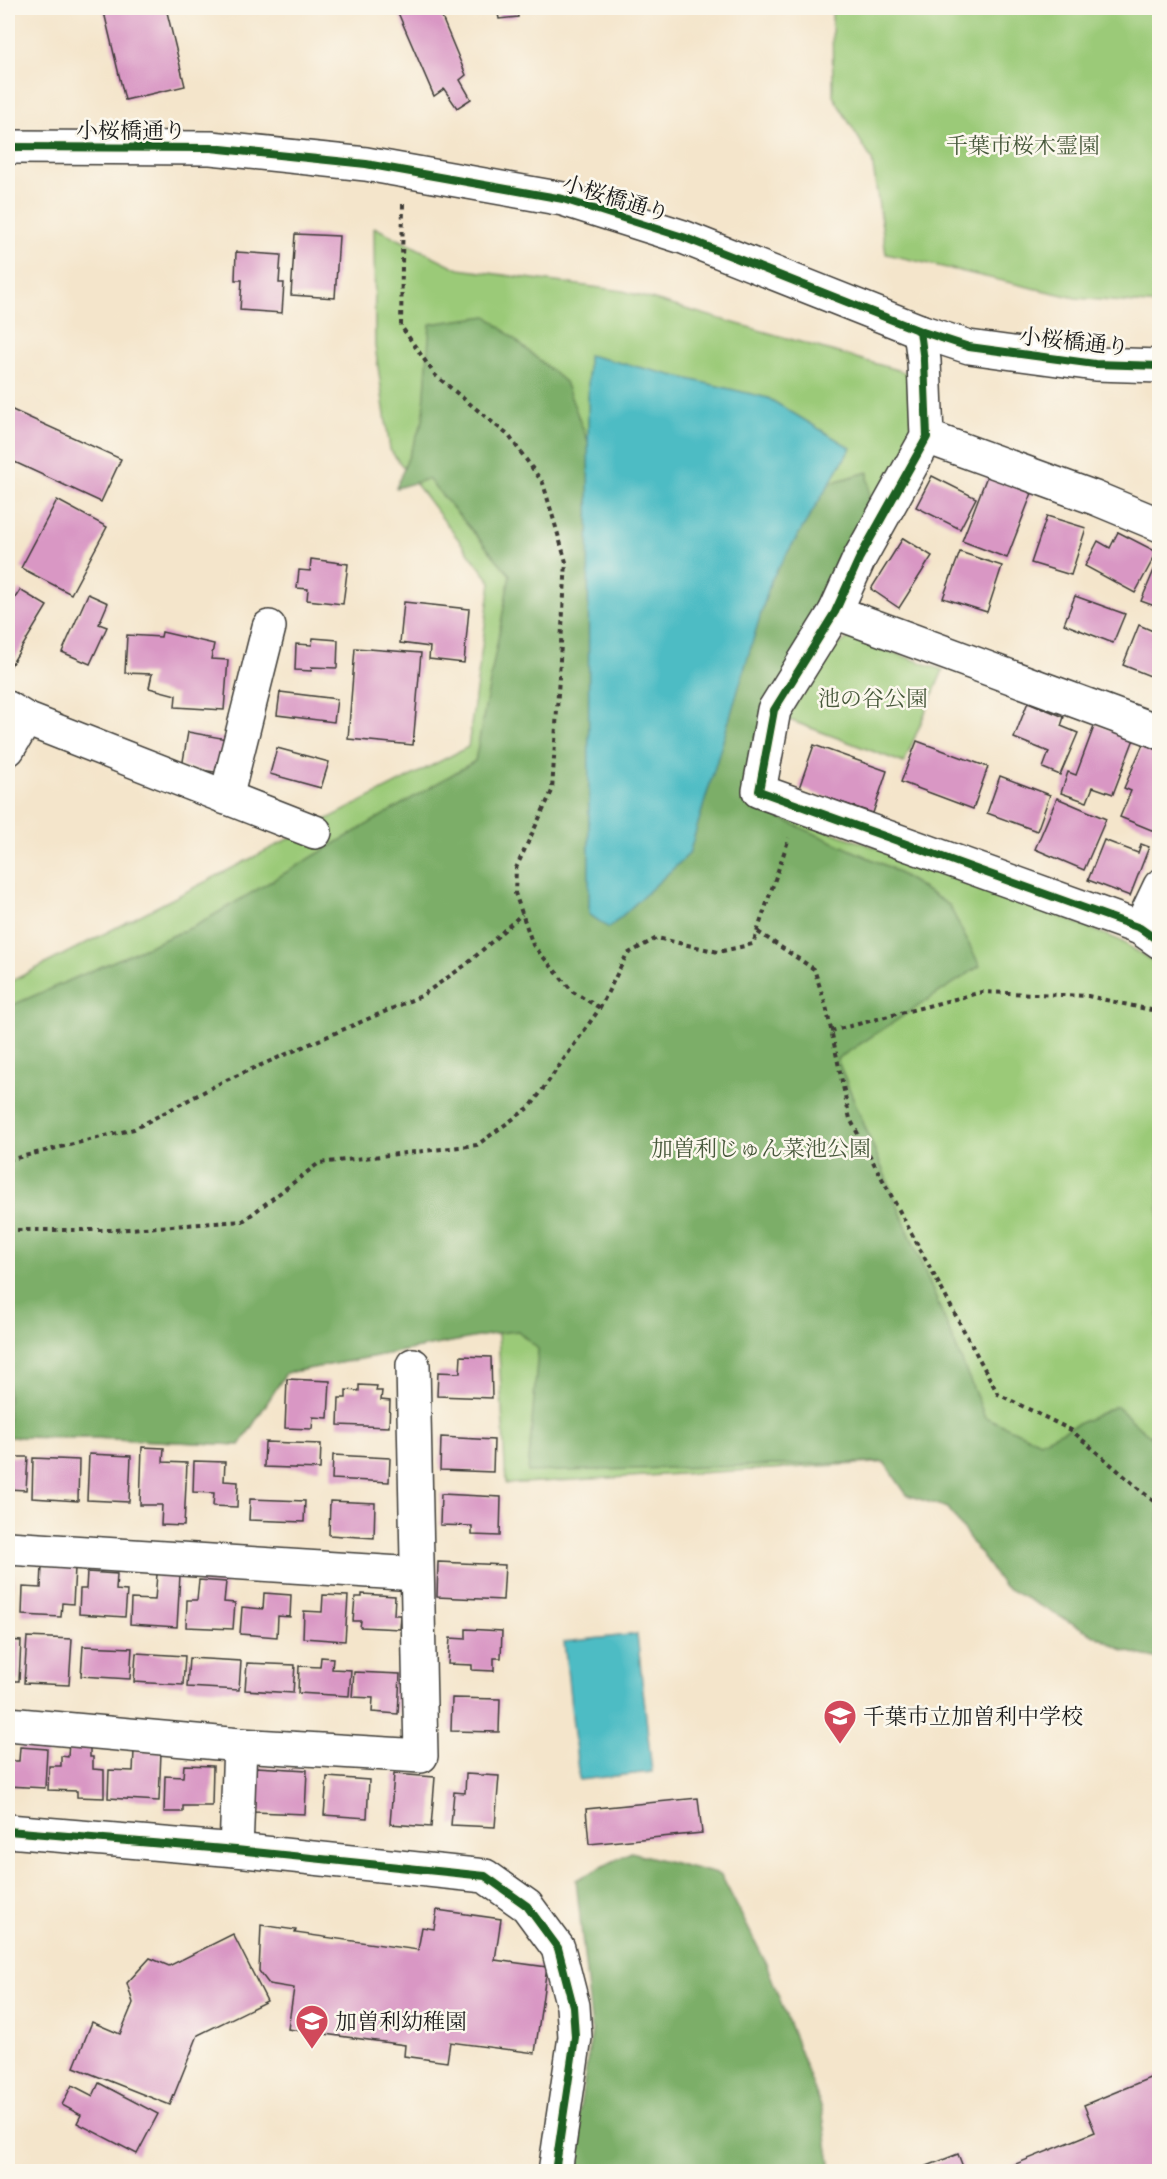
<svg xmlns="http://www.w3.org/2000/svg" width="1167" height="2179" font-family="'Gentium Book Plus','Noto Serif JP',serif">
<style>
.green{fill:#9bca78;stroke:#5c734a;stroke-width:1.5}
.forest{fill:#7cae68;stroke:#4c6542;stroke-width:1.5}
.water{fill:#4dbcc4;stroke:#346c70;stroke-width:1.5}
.building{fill:#d997c4}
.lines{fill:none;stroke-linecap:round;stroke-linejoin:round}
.minor-casing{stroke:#3c3a36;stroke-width:36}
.path{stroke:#3c3a36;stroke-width:4;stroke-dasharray:4.5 4.5;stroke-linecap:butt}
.minor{stroke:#fff;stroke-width:33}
.cycleway-casing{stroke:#fbf7ec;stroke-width:11}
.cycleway{stroke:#1b5e20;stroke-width:8}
.labels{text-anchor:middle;stroke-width:5;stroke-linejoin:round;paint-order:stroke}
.street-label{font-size:22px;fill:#1c1c1c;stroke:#fbf7ec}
.park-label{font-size:22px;fill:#48593c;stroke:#fbf7ec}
.poi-label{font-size:22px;fill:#1c1c1c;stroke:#fbf7ec;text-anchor:start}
</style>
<rect width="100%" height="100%" fill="#fbf7ec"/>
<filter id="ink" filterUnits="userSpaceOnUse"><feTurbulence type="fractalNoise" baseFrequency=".0167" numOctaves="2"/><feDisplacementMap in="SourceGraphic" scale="12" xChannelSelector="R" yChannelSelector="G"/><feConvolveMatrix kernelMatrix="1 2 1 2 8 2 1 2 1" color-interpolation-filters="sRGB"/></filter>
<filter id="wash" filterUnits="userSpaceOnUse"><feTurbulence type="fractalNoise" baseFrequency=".008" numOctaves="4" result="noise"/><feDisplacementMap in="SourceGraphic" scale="24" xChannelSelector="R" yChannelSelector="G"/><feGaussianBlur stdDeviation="1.35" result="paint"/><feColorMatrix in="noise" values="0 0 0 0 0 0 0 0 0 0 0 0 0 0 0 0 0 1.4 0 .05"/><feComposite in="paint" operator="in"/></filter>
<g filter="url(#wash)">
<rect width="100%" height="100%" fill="#f4e5cb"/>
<!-- green -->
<g class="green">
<polygon points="832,8 1159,8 1159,305 1076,298 886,254 872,160 833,96"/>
<polygon points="374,227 459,269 623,291 915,375 918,432 761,711 744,802 965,878 1119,940 1159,965 1159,1585 963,1458 506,1484 498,1333 286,1373 240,1445 94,1438 8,1437 8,983 468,747 491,582 390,450 375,346"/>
<polygon points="849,637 943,670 904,763 787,719 823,658"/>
</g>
<!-- forest -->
<g class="forest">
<polygon points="487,316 565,382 604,483 716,657 815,487 868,472 870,509 774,710 744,802 889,867 949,905 980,966 837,1059 985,1417 1040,1442 1116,1406 1159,1444 1159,1659 1124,1651 1003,1586 948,1508 907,1495 884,1462 528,1472 538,1349 518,1331 499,1333 286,1373 240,1445 94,1438 8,1437 8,1007 197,925 475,761 510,575 428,479 396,488 423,420 430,324"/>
<polygon points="631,1852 721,1875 765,1961 822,2109 831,2171 570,2172 592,2030 576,1880"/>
</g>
<!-- water -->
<g class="water">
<polygon points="588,355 768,398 851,448 771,580 689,854 609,928 589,914"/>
<polygon points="637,1634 652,1772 579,1780 564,1642"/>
</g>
<g id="blocks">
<!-- building -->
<g class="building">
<polygon points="103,8 166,8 185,86 125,100"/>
<polygon points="396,8 438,8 466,75 460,80 471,99 457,108 444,89 434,96"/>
<polygon points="497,8 517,8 518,17 499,19"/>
<polygon points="295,234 339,236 335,298 291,295"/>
<polygon points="236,252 281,255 279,283 284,283 282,313 240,310 242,280 235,280"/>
<polygon points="8,408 121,459 101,502 8,459"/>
<polygon points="932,476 976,498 960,529 916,507"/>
<polygon points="987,476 1032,493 1007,558 962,541"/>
<polygon points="57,500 107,527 71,594 21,568"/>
<polygon points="1047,516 1086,528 1071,575 1031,563"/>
<polygon points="1118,532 1157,552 1135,593 1085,566 1098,541 1110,548"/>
<polygon points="903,538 932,556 899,608 871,589"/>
<polygon points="960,552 1002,566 987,612 943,598"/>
<polygon points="1160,556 1160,608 1141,601"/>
<polygon points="311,559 348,564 343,604 307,600 308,589 297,588 299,570 310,571"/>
<polygon points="20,590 47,606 8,670 8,609"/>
<polygon points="88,594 108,603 99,624 107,627 90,664 62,652"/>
<polygon points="1075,596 1125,614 1113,643 1064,624"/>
<polygon points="404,602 469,609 464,663 429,659 430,647 400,643"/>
<polygon points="1139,625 1160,634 1160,680 1123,665"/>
<polygon points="162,632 214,644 211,659 228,660 224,710 175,707 176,695 149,688 152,674 125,673 127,635 161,637"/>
<polygon points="313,638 338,640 337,668 312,667 311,671 295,670 296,644 312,645"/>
<polygon points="355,648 421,653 413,745 348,739"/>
<polygon points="280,692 337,699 334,722 277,715"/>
<polygon points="1028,702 1064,717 1061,726 1078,733 1060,775 1043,768 1049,752 1014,738"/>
<polygon points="1095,724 1134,739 1113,794 1093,787 1087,802 1061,793 1068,772 1076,775"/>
<polygon points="188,732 227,739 221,773 182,767"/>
<polygon points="917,741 988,767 973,809 901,782"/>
<polygon points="1143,744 1160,751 1160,818 1154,831 1120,817 1131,791 1124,788"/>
<polygon points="814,745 887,771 873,813 799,788"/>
<polygon points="277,748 329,762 321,788 270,774"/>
<polygon points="1000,776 1050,795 1037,831 987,813"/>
<polygon points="1057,798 1106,819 1084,870 1035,849"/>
<polygon points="1104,840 1138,853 1141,844 1149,847 1130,896 1088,880"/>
<polygon points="461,1356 491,1357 492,1398 437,1396 438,1372 460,1373"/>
<polygon points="287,1379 330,1381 328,1418 313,1417 312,1429 285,1428"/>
<polygon points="359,1385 377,1386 376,1391 382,1391 381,1400 390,1401 389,1427 338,1425 339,1398 346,1398 346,1390 359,1391"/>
<polygon points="441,1437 494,1440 493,1472 440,1470"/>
<polygon points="265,1442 321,1444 320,1469 264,1467"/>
<polygon points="142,1447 164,1448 163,1462 187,1463 184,1526 161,1525 162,1505 140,1505"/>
<polygon points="89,1454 131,1456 129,1502 87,1500"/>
<polygon points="333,1455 390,1458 389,1482 332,1479"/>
<polygon points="8,1457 28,1457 26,1490 8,1489"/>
<polygon points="33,1458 79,1460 78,1501 32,1498"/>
<polygon points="194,1461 225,1462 224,1481 238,1482 237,1507 213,1506 214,1493 193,1492"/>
<polygon points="441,1494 501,1497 500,1536 472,1535 472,1526 440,1525"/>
<polygon points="250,1499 305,1501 304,1522 249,1520"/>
<polygon points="330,1501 375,1503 374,1538 329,1535"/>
<polygon points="438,1562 505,1565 503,1600 437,1597"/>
<polygon points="42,1566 75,1568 73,1604 62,1603 61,1617 22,1615 23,1587 41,1588"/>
<polygon points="8,1572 14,1573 12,1602 8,1602"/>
<polygon points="87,1572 117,1574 116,1590 127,1591 125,1617 79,1614 80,1589 86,1589"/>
<polygon points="157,1574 180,1575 177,1627 130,1624 131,1599 155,1600"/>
<polygon points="199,1580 226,1582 224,1602 235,1603 233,1629 186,1627 187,1600 197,1600"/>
<polygon points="264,1593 291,1595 290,1617 278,1616 277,1637 240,1634 242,1607 263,1609"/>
<polygon points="362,1594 395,1596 394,1615 401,1615 400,1629 360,1627 361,1621 353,1621 355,1597 362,1597"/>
<polygon points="323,1595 348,1596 345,1641 303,1638 304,1611 322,1612"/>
<polygon points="466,1629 502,1631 501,1658 494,1658 494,1671 472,1670 472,1665 448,1664 450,1638 466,1639"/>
<polygon points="27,1637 72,1639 69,1685 24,1683"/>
<polygon points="8,1640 21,1641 19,1681 8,1681"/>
<polygon points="83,1646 132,1648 130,1679 81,1676"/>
<polygon points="136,1653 185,1656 183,1685 134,1682"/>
<polygon points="321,1657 333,1658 332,1669 351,1670 349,1696 298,1693 299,1666 320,1667"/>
<polygon points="189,1658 241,1661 239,1690 187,1687"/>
<polygon points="247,1663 295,1665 293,1693 245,1690"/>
<polygon points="354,1672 400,1674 398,1714 372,1712 373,1698 352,1697"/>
<polygon points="452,1698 500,1699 499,1732 451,1731"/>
<polygon points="69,1741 90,1742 90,1757 93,1757 93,1769 104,1770 104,1798 77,1797 77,1791 48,1790 49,1766 61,1766 61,1756 68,1757"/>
<polygon points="20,1747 47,1749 45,1788 8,1786 8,1761 19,1761"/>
<polygon points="134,1751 161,1752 159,1801 108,1798 109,1770 133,1771"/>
<polygon points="184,1765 213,1766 212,1806 183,1806 183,1812 164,1812 165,1776 183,1777"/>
<polygon points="256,1767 307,1770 305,1814 254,1812"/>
<polygon points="394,1774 435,1777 431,1827 390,1824"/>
<polygon points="466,1774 499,1776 495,1827 451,1825 454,1792 465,1793"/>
<polygon points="327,1777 369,1780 367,1818 324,1815"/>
<polygon points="698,1798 702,1833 589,1844 586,1809"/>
<polygon points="437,1910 501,1919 495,1960 547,1967 535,2053 450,2042 447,2062 404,2056 405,2045 288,2029 294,1988 269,1984 259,1971 261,1925 296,1930 295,1933 418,1950 422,1927 434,1929"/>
<polygon points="233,1934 267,2001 198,2035 170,2105 74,2067 92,2022 120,2034 133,2003 127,1983 150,1958 169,1966"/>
<polygon points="1157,2075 1160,2082 1160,2172 996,2172 1095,2132 1084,2105"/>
<polygon points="99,2083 158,2114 137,2154 77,2123 81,2115 62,2105 72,2085 93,2096"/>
<polygon points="958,2154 965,2172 914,2172 914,2171"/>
</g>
</g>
</g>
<g filter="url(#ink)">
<use href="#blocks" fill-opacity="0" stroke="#3c3a36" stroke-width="1.5"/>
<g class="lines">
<!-- minor casing -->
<g class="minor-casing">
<g id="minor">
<polyline points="8,147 211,148 366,164 563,199 683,237 920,331 969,347 1095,364 1160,366"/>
<polyline points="920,331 924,361 927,437 859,559 835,612 774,710 759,791 1140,928 1160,942"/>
<polyline points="927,437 1095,498 1160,525"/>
<polyline points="835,612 1160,732"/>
<polyline points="8,708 26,719 315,832"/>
<polyline points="8,749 26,719"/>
<polyline points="226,798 269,627"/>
<polyline points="1140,928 1160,886"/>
<polyline points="8,1548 416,1574"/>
<polyline points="8,1724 240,1745 421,1756 413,1365"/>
<polyline points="8,1831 236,1850 485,1876 527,1906 558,1948 573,2006 575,2037 555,2172"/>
<polyline points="236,1850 240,1745"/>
</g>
</g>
<!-- path -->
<g class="path">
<polyline points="403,204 401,326 435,375 509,436 543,483 566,562 552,791 516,868 515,893 533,945 573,992 600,1008"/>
<polyline points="758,932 814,969 826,1006 850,1119 998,1394 1071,1430 1160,1507"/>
<polyline points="831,1031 982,992 1088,996 1160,1012"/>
<polyline points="8,1160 134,1129 224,1081 421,996 467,964 522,914"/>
<polyline points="8,1230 115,1230 243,1221 319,1163 477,1145 531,1106 600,1008 627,954 657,938 718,952 753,944 789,838"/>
</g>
<!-- minor -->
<use href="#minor" class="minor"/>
<!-- cycleway casing -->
<g class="cycleway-casing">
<g id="cycleway">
<polyline points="8,147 211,148 366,164 563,199 683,237 920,331 969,347 1095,364 1160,366"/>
<polyline points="920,331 924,361 927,437 859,559 835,612 774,710 759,791 1140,928 1160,942"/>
<polyline points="8,1831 236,1850 485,1876 527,1906 558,1948 573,2006 575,2037 555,2172"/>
</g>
</g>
<!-- cycleway -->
<use href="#cycleway" class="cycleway"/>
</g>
</g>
<!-- icons -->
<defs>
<g id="school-pin" transform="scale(1.725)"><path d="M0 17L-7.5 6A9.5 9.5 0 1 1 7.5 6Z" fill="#d1495b" stroke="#fbf7ec"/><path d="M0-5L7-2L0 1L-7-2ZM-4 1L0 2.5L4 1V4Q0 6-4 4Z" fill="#fff"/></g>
</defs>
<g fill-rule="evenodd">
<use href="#school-pin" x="840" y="1716"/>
<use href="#school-pin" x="312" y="2021"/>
</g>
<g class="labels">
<!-- street labels -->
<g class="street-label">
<text x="131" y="138">小桜橋通り</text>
<text transform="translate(616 198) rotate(17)" y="8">小桜橋通り</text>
<text transform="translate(1074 341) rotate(6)" y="8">小桜橋通り</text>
</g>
<!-- park labels -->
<g class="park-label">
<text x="1023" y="153">千葉市桜木霊園</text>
<text x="873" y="706">池の谷公園</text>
<text x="761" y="1156">加曽利じゅん菜池公園</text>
</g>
<!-- poi labels -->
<g class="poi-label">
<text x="863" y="1724">千葉市立加曽利中学校</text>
<text x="335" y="2029">加曽利幼稚園</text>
</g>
</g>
<!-- margin -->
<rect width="1167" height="2179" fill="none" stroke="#fbf7ec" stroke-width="30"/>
</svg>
